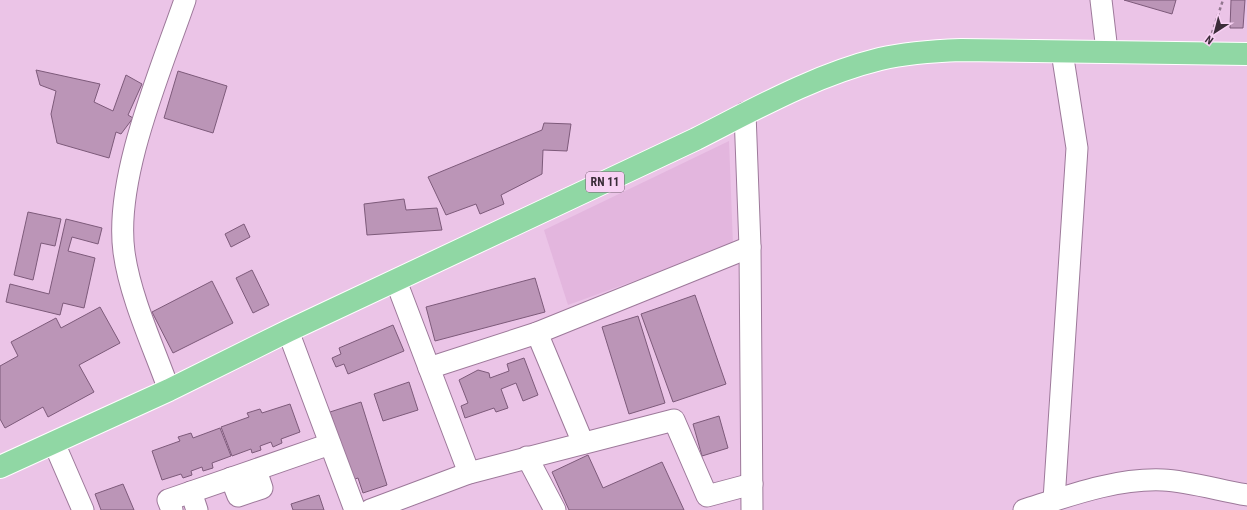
<svg xmlns="http://www.w3.org/2000/svg" width="1247" height="510" font-family="'Roboto Condensed',sans-serif">
<style>
.built{fill:#e3b6de}
.building{fill:#bb95b7;stroke:#7d5a7a}
.lines{fill:none;stroke-linecap:round;stroke-linejoin:round}
.street-casing{stroke:#9d799a;stroke-width:23}
.primary-casing{stroke:#fff;stroke-width:24}
.path{stroke:#91768e;stroke-width:2.5;stroke-dasharray:3 3;stroke-linecap:butt}
.street{stroke:#fff;stroke-width:21}
.primary{stroke:#90d7a4;stroke-width:22}
.labels{text-anchor:middle;stroke-width:3;stroke-linejoin:round;paint-order:stroke}
.shield{fill:#f8d1f4;stroke:#745e71;stroke-width:1}
.shield-label{font-size:12px;font-weight:bold;fill:#3b2c39}
</style>
<rect width="100%" height="100%" fill="#ebc4e7"/>
<!-- built -->
<polygon class="built" points="729,141 733,245 568,305 544,230"/>
<!-- building -->
<g class="building">
<polygon points="1124,0 1176,0 1172,14"/>
<polygon points="1231,0 1245,0 1243,28 1230,28"/>
<polygon points="36,70 100,84 94,102 113,111 126,75 142,84 128,115 133,118 121,134 116,132 109,158 57,143 51,114 56,91 40,85"/>
<polygon points="178,71 227,86 213,133 164,118"/>
<polygon points="544,123 571,124 567,151 543,150 542,174 501,195 504,204 480,214 476,204 446,215 428,177 542,130"/>
<polygon points="404,199 406,210 437,208 442,230 367,235 364,204"/>
<polygon points="28,212 61,219 55,246 41,243 33,280 14,275"/>
<polygon points="66,219 102,228 98,244 72,237 68,251 95,258 84,308 63,303 60,315 6,302 10,284 49,294"/>
<polygon points="244,224 250,237 231,247 225,234"/>
<polygon points="252,270 269,305 253,313 236,278"/>
<polygon points="535,278 545,312 435,341 426,307"/>
<polygon points="212,281 233,323 173,353 152,312"/>
<polygon points="695,295 726,384 673,402 641,314"/>
<polygon points="100,307 120,343 79,365 94,392 48,417 43,407 5,428 0,419 0,366 18,356 11,342 56,318 61,328"/>
<polygon points="638,316 665,403 629,414 602,327"/>
<polygon points="393,325 404,351 348,374 344,364 336,367 332,358 341,354 339,348"/>
<polygon points="524,358 538,395 523,401 516,383 501,389 508,408 496,412 494,408 465,418 461,406 468,403 459,380 478,370 489,373 490,378 509,371 507,364"/>
<polygon points="409,382 418,410 383,421 374,394"/>
<polygon points="361,402 387,485 363,493 358,478 352,480 330,412"/>
<polygon points="290,404 300,432 281,439 282,443 273,447 271,442 260,446 261,450 252,453 251,449 232,456 221,427 249,417 247,413 260,409 262,413"/>
<polygon points="719,416 728,448 702,456 693,424"/>
<polygon points="220,428 231,456 212,463 213,468 203,471 202,467 191,471 192,475 183,478 181,474 162,480 152,451 180,441 178,437 191,433 193,438"/>
<polygon points="588,455 603,488 662,462 684,510 569,510 552,472"/>
<polygon points="123,484 134,510 101,510 95,494"/>
<polygon points="319,495 324,510 293,510 291,504"/>
</g>
<g class="lines">
<!-- street casing -->
<g class="street-casing">
<g id="street">
<polyline points="1101,0 1107,51"/>
<polyline points="745,113 750,247 752,510"/>
<polyline points="396,281 469,473"/>
<polyline points="288,331 355,510"/>
<polyline points="537,333 583,443"/>
<polyline points="429,368 537,333 750,247"/>
<path d="M169,390C154,348 130,297 124,252C114,178 161,70 185,0"/>
<polyline points="54,443 83,510"/>
<polyline points="527,457 555,510"/>
<polyline points="231,478 238,496 262,488 256,470"/>
<polyline points="191,492 197,510"/>
<polyline points="1054,500 1077,148 1062,52"/>
<polyline points="172,510 168,500 330,444"/>
<polyline points="370,510 469,473 674,420 707,496 752,484"/>
<path d="M1024,510C1068,496 1116,478 1163,480C1188,481 1222,491 1247,495"/>
</g>
</g>
<!-- primary casing -->
<g class="primary-casing">
<path id="primary" d="M0,467L169,390L288,331L696,139C755,109 815,75 880,59C906,53 934,51 961,50L1247,54"/>
</g>
<!-- path -->
<polyline class="path" points="1212,33 1223,0"/>
<!-- street -->
<use href="#street" class="street"/>
<!-- primary -->
<use href="#primary" class="primary"/>
</g>
<g class="labels">
<!-- shield labels -->
<rect class="shield" x="586" y="172" width="38" height="20" rx="3"/>
<g class="shield-label">
<text x="605" y="186">RN 11</text>
</g>
</g>
<!-- north arrow -->
<g transform="translate(1215 32) rotate(216)" stroke="#f8d1f4" stroke-width="3" paint-order="stroke">
<path d="M0-3L7 15L0 10L-7 15Z" fill="#3b2c39"/>
<text y="-6" font-size="11" font-weight="bold" text-anchor="middle" fill="#3b2c39">N</text>
</g>
</svg>
